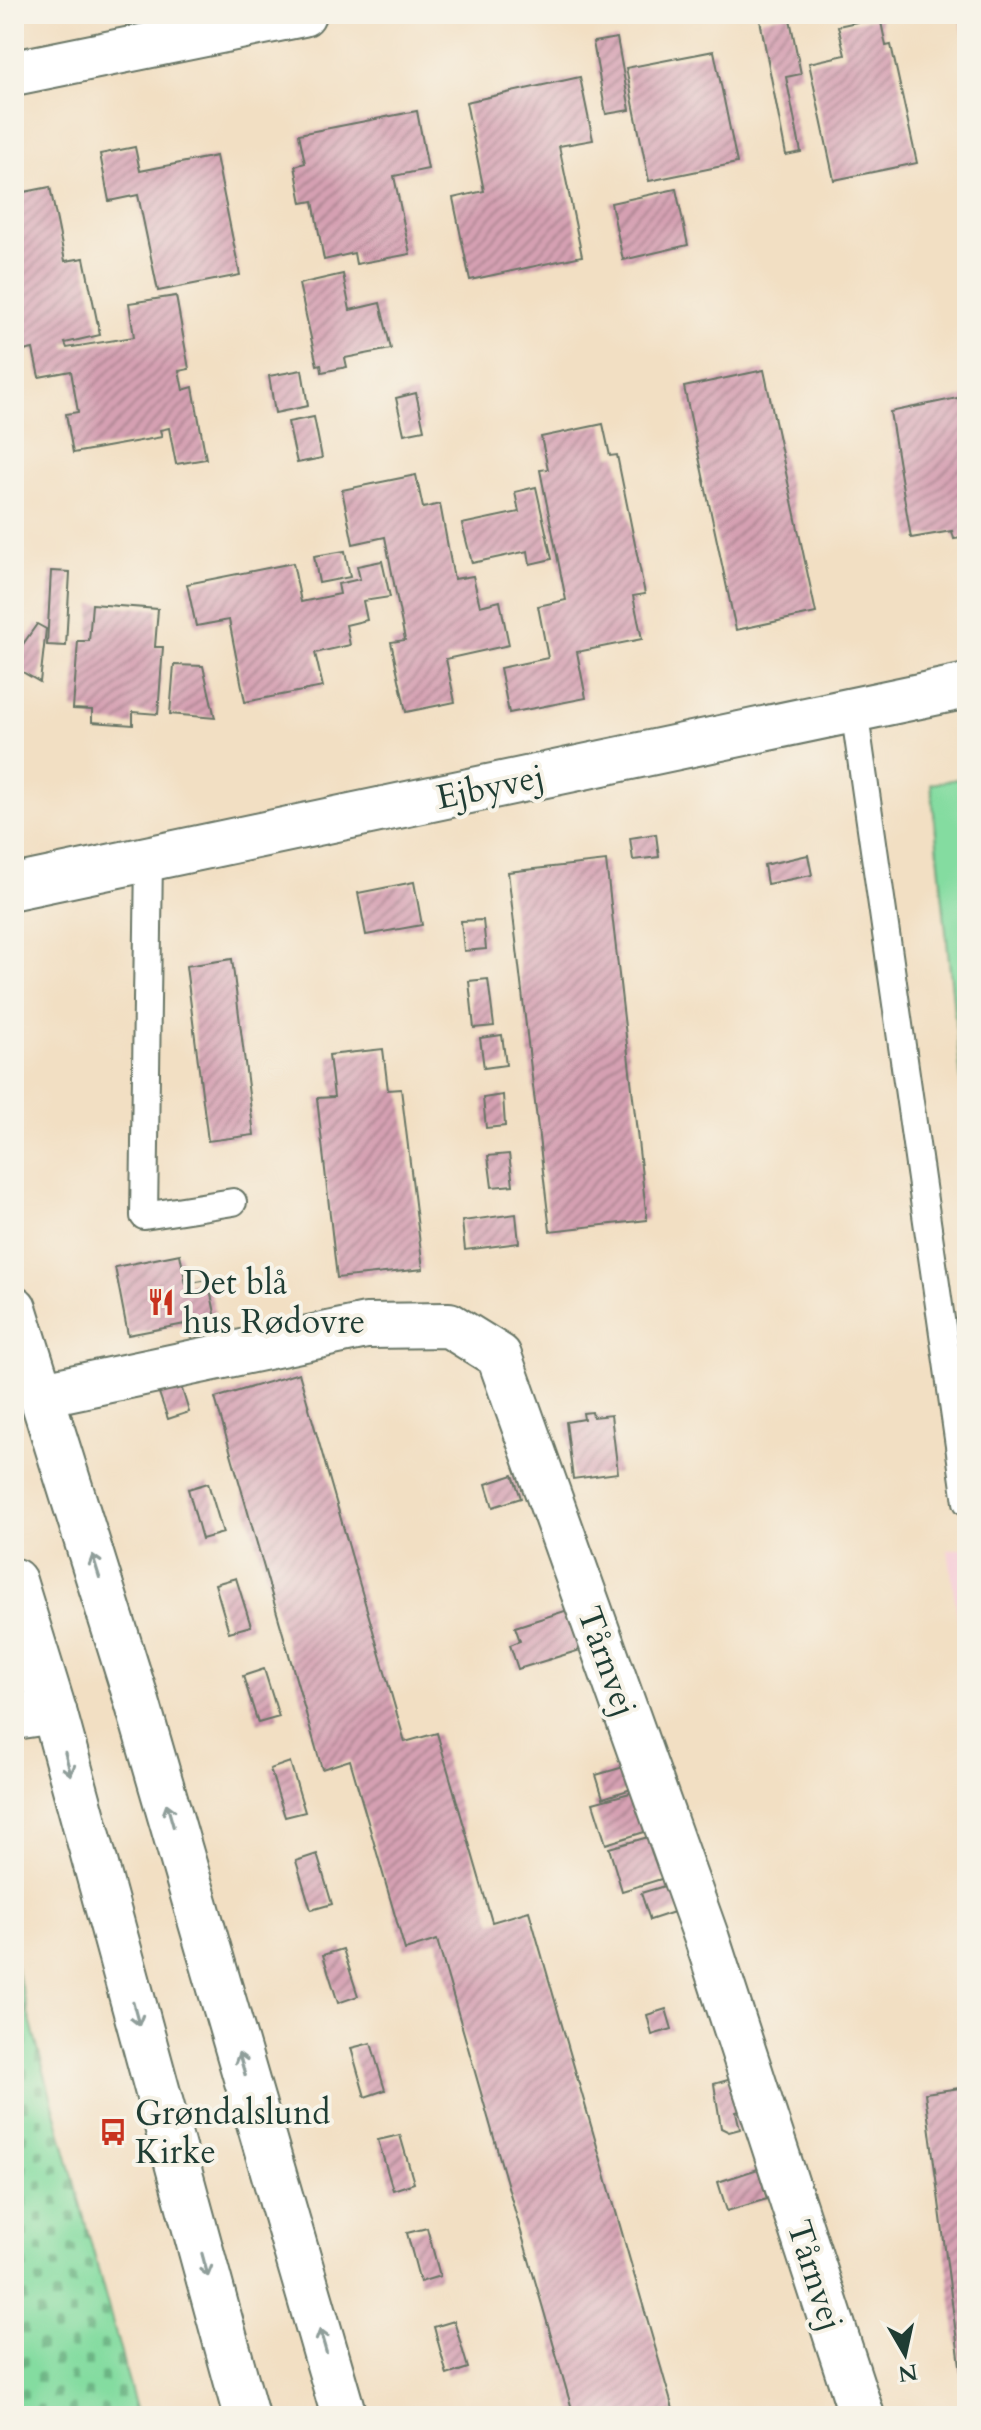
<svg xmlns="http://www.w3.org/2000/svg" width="981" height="2430" font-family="Cardo,serif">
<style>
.built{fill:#f6cfd8}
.grass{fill:#84dca0;stroke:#528c6a;stroke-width:2}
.cemetery{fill:url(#cemetery-stones);stroke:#528c6a;stroke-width:2}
.building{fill:url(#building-hatch)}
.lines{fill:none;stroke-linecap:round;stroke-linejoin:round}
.service-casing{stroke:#697666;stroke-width:30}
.minor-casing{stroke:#697666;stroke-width:48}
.tertiary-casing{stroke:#697666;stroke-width:48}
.service{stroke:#fff;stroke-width:26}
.minor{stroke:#fff;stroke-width:44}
.tertiary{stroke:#fff;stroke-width:44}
.oneway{stroke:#8f9e9a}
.labels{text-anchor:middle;stroke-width:8;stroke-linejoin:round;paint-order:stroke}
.street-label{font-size:34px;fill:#1f3d34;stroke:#f7f3e8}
.poi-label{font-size:34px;fill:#1f3d34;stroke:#f7f3e8;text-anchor:start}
</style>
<defs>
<pattern id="cemetery-stones" width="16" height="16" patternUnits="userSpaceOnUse" patternTransform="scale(2)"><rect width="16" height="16" fill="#84dca0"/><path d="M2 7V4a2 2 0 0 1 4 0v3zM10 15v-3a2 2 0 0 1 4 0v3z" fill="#6bb483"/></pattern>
<pattern id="building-hatch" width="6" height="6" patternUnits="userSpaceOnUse" patternTransform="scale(2)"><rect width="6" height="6" fill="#d5a0b2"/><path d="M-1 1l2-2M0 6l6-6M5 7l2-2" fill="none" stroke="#ac8492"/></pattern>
</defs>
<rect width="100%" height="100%" fill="#f7f3e8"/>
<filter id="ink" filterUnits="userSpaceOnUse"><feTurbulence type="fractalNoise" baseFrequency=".0125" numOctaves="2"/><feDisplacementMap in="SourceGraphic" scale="16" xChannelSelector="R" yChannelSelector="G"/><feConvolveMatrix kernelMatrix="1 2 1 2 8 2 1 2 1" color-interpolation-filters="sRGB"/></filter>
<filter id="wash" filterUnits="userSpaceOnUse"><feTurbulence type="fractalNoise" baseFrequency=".006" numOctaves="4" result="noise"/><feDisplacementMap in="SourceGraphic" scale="32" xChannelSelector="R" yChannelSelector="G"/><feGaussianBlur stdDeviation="1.8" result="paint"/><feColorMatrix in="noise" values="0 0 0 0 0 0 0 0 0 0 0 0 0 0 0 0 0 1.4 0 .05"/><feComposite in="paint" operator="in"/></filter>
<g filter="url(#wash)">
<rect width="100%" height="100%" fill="#f2dfc3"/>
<!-- built -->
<polygon class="built" points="967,1547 967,1687 948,1550"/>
<!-- grass -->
<polygon class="grass" points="967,777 967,1138 931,784"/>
<!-- cemetery -->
<polygon class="cemetery" points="14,1961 138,2416 14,2416"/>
<g id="blocks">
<!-- building -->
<g class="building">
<polygon points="789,14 801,74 786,77 801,152 786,155 760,20"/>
<polygon points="959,14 967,14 967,47 966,47"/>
<polygon points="880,17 886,46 891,45 917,163 834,180 809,63 845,55 838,26"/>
<polygon points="617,38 630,110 606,114 593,42"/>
<polygon points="714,51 737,163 649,181 626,68"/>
<polygon points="580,77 593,140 559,146 582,256 470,280 453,198 484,191 466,102"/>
<polygon points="417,111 428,169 394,176 410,254 356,264 354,253 324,260 313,201 302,203 295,166 305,163 299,134"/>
<polygon points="135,147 140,171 216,156 240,275 158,291 138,195 109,201 100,154"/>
<polygon points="50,187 65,261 84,258 100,335 65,343 67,348 134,337 129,303 176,296 189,369 179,371 183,390 193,387 206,459 176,464 169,428 160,430 162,437 73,453 66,414 78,412 71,371 39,377 33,349 14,353 14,194"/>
<polygon points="676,189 688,245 623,260 611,203"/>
<polygon points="343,274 350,310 380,303 391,349 345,358 347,367 322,372 321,364 317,365 299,284"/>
<polygon points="302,370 308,406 275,413 269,376"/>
<polygon points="764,370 816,613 736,630 684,387"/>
<polygon points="416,393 424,430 404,434 396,398"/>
<polygon points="967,396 967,537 954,539 952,531 911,538 890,412"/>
<polygon points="314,417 322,458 297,463 288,422"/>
<polygon points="603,424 610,456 617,455 645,594 633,596 642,639 577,652 586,698 509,713 500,668 548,658 538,606 566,600 540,470 548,469 541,437"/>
<polygon points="416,475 423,508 440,504 454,579 473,576 480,606 500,601 509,645 446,659 455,702 406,712 391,642 405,640 385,537 353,544 342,490"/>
<polygon points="536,487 552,559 530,564 528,551 472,563 462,524 519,512 515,492"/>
<polygon points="345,551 350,577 319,583 314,556"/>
<polygon points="382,561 390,597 363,601 367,620 346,625 350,645 315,653 323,687 245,702 229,620 196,626 187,584 293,563 301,602 340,594 338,584 360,579 357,566"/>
<polygon points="51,571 70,572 66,646 47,645"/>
<polygon points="92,604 158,609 155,647 163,647 158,714 133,712 133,725 92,722 92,710 73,709 78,641 89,641"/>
<polygon points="37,624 46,629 40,682 14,667 14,657"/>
<polygon points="174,665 203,666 215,718 170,714"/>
<polygon points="656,834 659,857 633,860 630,838"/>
<polygon points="808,855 812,875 767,884 764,865"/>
<polygon points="606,861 647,1220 550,1231 508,872"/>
<polygon points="414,882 422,925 366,935 358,893"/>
<polygon points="483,920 486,949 464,951 461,921"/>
<polygon points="232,959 254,1135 208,1141 186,966"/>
<polygon points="488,979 494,1026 474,1028 469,981"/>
<polygon points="502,1035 506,1065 484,1068 480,1038"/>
<polygon points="383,1049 388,1090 401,1089 423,1269 337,1278 317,1098 334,1097 329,1055"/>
<polygon points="503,1095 505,1126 486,1128 483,1098"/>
<polygon points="509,1154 513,1185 492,1187 488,1156"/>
<polygon points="516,1214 519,1243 465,1250 462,1221"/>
<polygon points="180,1254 186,1284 208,1280 216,1318 128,1335 115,1267"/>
<polygon points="299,1373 405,1742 437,1733 492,1922 529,1911 675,2416 574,2416 437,1940 405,1950 350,1760 322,1769 215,1398"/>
<polygon points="181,1386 189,1412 168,1419 159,1393"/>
<polygon points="592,1412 593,1417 611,1415 618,1473 573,1479 566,1422 584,1419 583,1413"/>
<polygon points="513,1475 521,1498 493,1507 486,1484"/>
<polygon points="208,1483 223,1533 202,1539 188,1489"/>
<polygon points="236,1578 251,1626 229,1632 215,1584"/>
<polygon points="568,1610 580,1650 518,1669 510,1645 520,1641 515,1627"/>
<polygon points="264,1669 279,1717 258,1723 243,1676"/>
<polygon points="290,1762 305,1812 285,1817 270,1769"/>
<polygon points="634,1764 641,1786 603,1798 596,1775"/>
<polygon points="645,1789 657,1828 606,1844 593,1803"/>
<polygon points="659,1834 671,1876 622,1891 609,1848"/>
<polygon points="317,1854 332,1904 311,1910 296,1861"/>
<polygon points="671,1884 680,1910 650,1920 641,1893"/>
<polygon points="343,1949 358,1996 338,2003 323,1955"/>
<polygon points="666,2009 672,2029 652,2035 647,2015"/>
<polygon points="371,2043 385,2090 365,2097 351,2048"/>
<polygon points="735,2078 743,2110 736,2112 740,2129 729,2132 721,2128 714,2084"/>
<polygon points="967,2087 967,2404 965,2404 925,2093"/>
<polygon points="400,2135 414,2183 393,2190 378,2140"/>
<polygon points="758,2169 767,2199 727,2211 718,2182"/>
<polygon points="427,2228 440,2276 420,2282 407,2233"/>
<polygon points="454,2321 468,2368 447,2375 434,2327"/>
</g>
</g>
</g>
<g filter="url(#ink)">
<use href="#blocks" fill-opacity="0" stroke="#697666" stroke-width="2"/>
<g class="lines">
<!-- service casing -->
<g class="service-casing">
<g id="service">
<polyline points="854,709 967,1502"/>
<polyline points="149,858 144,1216 233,1202"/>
</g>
</g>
<!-- minor casing -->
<g class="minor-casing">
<g id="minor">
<polyline points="14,73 303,14"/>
<polyline points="14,887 967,686"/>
<polyline points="43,1394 366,1326 449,1325 499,1356 707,1939 862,2416"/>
<polyline points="14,1717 54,1711"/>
</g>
</g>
<!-- tertiary casing -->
<g class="tertiary-casing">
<g id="tertiary">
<polyline points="14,1308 135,1695 344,2416"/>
<polyline points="14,1581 54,1711 246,2416"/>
</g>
</g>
<!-- service -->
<use href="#service" class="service"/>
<!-- minor -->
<use href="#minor" class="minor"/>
<!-- tertiary -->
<use href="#tertiary" class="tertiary"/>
</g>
<!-- one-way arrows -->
<defs><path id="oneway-shaft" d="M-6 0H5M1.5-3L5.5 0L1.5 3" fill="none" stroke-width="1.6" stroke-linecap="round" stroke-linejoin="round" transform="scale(2)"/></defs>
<g class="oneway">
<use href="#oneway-shaft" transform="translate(96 1566) rotate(-107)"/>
<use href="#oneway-shaft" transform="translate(68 1764) rotate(75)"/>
<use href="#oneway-shaft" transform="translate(170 1815) rotate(-106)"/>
<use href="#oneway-shaft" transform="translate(136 2014) rotate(75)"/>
<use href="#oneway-shaft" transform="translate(242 2064) rotate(-106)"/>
<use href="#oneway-shaft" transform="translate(205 2265) rotate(75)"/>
<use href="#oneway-shaft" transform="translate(323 2341) rotate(-106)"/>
</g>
</g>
<!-- icons -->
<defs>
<g id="restaurant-bare" transform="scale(2.16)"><path d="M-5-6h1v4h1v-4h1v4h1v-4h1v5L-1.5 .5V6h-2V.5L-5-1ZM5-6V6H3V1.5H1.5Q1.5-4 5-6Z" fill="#c8321e" stroke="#f7f3e8" stroke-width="2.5" paint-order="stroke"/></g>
<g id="bus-bare" transform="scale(2.16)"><path d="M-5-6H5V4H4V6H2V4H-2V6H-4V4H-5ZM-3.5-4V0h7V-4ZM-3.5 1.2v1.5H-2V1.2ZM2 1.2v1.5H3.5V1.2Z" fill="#c8321e" stroke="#f7f3e8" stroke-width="2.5" paint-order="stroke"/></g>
</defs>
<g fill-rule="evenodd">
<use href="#restaurant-bare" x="161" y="1302"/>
<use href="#bus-bare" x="113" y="2132"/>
</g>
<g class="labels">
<!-- street labels -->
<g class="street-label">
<text transform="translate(490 786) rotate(-12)" y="12">Ejbyvej</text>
<text transform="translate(608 1661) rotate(70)" y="12">Tårnvej</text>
<text transform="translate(816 2275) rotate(72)" y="12">Tårnvej</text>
</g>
<!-- poi labels -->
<g class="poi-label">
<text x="183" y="1294">Det blå<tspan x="183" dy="39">hus Rødovre</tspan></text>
<text x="135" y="2124">Grøndalslund<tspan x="135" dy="39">Kirke</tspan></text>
</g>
</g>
<!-- margin -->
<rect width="981" height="2430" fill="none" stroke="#f7f3e8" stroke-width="48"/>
<!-- north arrow -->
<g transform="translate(905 2354) rotate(171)" stroke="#f7f3e8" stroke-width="6" paint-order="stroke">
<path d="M0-6L14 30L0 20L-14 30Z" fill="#1f3d34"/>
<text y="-12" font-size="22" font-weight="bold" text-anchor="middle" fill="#1f3d34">N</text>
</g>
</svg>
